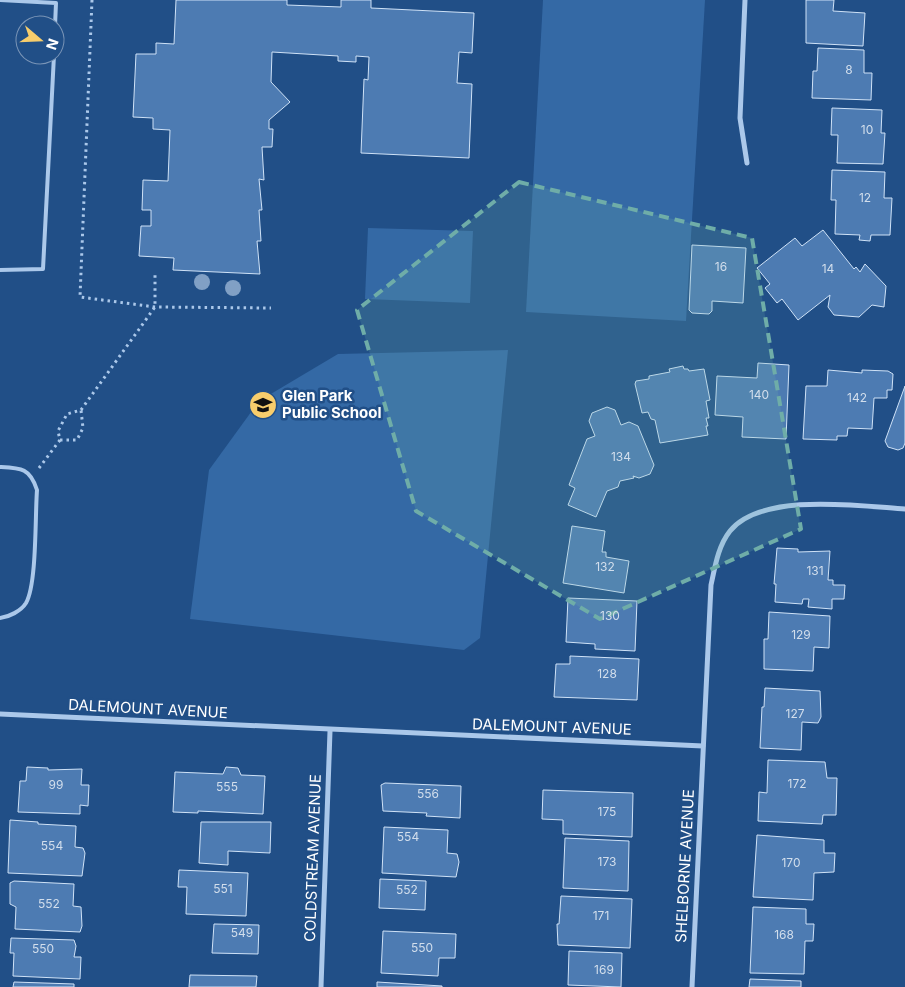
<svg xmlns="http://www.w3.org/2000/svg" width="905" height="987" font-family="Inter,sans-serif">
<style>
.green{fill:#3469a5}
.building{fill:#4d7bb2;stroke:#cfe2f7}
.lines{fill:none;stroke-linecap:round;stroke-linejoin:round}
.path{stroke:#abc8ea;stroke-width:3;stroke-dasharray:2.5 4;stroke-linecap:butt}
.lane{stroke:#abc8ea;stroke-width:4}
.street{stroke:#abc8ea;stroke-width:5}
.tree{fill:#81a0c5}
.marked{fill:#6fada8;fill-opacity:0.2;stroke:#6fada8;stroke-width:4;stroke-dasharray:10 6;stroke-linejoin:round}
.labels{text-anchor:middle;stroke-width:5;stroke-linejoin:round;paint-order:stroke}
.number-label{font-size:12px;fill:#d2deec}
.poi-label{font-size:15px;font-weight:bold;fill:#fff;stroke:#214f87;text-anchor:start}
.street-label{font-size:15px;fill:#fff;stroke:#214f87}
</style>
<rect width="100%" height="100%" fill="#214f87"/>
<!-- green -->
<g class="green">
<polygon points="543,0 705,0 686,321 526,312"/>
<polygon points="368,228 473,231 470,303 365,299"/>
<polygon points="508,350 480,638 464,650 190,619 209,470 259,401 338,354"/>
</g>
<!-- building -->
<g class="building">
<polygon points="176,0 287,0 287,5 341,7 341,0 371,0 371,8 474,13 472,53 459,52 457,83 472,84 469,158 361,153 364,79 368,80 369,57 356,56 356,62 338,61 338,56 272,52 271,82 290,102 269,120 269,129 273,129 272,147 262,147 264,180 259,179 262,210 259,210 261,241 257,241 260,274 173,270 174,258 139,256 141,226 151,226 151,210 142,210 143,180 168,181 170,130 153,129 153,118 133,117 136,54 156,54 156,43 174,44"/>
<polygon points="806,0 834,0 833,11 865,13 863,46 806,43"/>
<polygon points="818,48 864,50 864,73 872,73 871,100 812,98 813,71 817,71"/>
<polygon points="832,108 882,110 881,133 885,133 883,164 837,163 838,135 831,135"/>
<polygon points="832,170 885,172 884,198 892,198 890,235 871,235 870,241 859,240 860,235 835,234 836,200 831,200"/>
<polygon points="823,230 854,269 856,267 860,272 865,264 886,286 884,307 872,305 859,317 834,315 828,307 830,295 798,320 782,299 777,303 765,288 770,284 757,268 795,238 802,246"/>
<polygon points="692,245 746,248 743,303 712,301 712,311 709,314 692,313 689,310"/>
<polygon points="758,363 789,365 786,439 742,437 743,417 715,415 717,376 757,378"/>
<polygon points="683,366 684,369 688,369 689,371 704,369 710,400 706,401 709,418 706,418 708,426 706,426 708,435 660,443 655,420 651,419 648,412 642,413 635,384 636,381 649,379 649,376 670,372 669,369"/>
<polygon points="828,370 862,373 862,370 888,371 893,374 892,390 887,390 887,398 874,398 872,429 848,428 847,436 837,436 837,440 803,439 806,386 827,386"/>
<polygon points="905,386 905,443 903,448 898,450 888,447 885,441"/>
<polygon points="607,407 615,410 621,425 629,422 638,426 654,465 650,474 639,478 633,476 634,478 620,481 618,487 607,491 596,517 568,505 575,488 569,485 587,439 595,436 589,421 592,413"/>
<polygon points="572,526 605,531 602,552 606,552 606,557 629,561 624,593 563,583"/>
<polygon points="777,548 798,549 798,552 830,551 828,580 833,580 833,585 845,585 844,599 832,599 832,609 808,607 809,599 803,599 802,604 775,602 776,584 774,584"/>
<polygon points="568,598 637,601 635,651 595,649 595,644 566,642"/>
<polygon points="769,612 830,616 829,648 814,647 813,671 764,669 764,639 768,639"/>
<polygon points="570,656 639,659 637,700 554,697 556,664 570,664"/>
<polygon points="765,688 820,691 821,717 818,723 802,722 801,750 760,748 762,707 764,707"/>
<polygon points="768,760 825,762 827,778 837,778 836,815 823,815 822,824 758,821 759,792 767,793"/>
<polygon points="27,767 48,768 48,770 82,769 81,785 89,785 88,806 80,805 80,814 18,812 20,781 26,781"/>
<polygon points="226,767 238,768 241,775 265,776 263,814 198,811 198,813 173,812 175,772 223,774"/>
<polygon points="385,783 461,786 460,818 426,816 427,813 383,811 381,785"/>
<polygon points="543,790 633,793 632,837 563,834 563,820 542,819"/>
<polygon points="10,820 38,822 38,824 76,826 75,847 83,848 85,853 82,876 8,873"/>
<polygon points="201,822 271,822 270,853 228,851 228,865 199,863"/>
<polygon points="384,827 448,830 447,853 457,854 459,862 456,877 382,873"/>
<polygon points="757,835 824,840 824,853 835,853 834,872 814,873 813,900 753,897"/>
<polygon points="565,838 629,841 628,891 563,888"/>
<polygon points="179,870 248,873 246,916 186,914 187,887 178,887"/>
<polygon points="380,879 426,881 425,910 379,908"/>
<polygon points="14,881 74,884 73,906 81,907 82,926 80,932 15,929 16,907 10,904 10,883"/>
<polygon points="561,896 632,899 630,948 558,945 557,924 559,924"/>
<polygon points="753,907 806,909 806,924 814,924 813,941 805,941 804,974 750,973"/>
<polygon points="214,924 259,925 258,954 212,953"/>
<polygon points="383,931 456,934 455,958 439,958 438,976 381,973"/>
<polygon points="11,938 74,940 76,946 74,957 81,957 80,979 13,976 14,953 10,953"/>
<polygon points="569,951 622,953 621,987 568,985"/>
<polygon points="190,975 257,976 256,987 189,987"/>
<polygon points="750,979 801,981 801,987 749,987"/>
<polygon points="14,982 74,984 74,987 13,987"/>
<polygon points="377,982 442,986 442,987 377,987"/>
</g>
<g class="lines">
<!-- path -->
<g class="path">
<polyline points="92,0 80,297 155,307 271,308"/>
<polyline points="60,440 77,440 83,428 81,410"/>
<polyline points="39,468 60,440 58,431 67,414 81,410 155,307 155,275"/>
</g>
<!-- lane -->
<g class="lane">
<polyline points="0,0 56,3 55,26"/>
<polyline points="0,270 43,269 54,55"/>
<path d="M0,467C21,468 30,468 37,490C35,515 37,584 26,603C21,611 9,617 0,618"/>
</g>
<!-- street -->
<g class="street">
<polyline points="745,0 740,118 747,163"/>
<polyline points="0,714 703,746"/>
<polyline points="321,987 330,731"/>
<path d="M692,987L711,585C715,567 718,546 730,531C761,492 860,506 905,509"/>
</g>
</g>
<!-- trees -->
<g class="tree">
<circle cx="202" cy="282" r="8"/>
<circle cx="233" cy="288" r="8"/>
</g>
<!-- marked area -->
<path class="marked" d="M519,182L752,238L801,529L600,619L416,511L357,310Z"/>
<!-- icons -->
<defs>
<g id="school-disc" transform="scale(1.4375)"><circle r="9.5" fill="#f7cd6c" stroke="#214f87"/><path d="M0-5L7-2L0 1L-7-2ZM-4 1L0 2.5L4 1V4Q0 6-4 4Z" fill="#111"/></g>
</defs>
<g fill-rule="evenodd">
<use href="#school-disc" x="263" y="405"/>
</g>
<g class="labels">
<!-- number labels -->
<g class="number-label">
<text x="849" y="74">8</text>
<text x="867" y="134">10</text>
<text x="865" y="202">12</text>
<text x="721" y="271">16</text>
<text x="828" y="273">14</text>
<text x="759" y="399">140</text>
<text x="857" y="402">142</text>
<text x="621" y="461">134</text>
<text x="605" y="571">132</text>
<text x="815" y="575">131</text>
<text x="610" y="620">130</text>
<text x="801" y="639">129</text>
<text x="607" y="678">128</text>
<text x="795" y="718">127</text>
<text x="797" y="788">172</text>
<text x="56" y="789">99</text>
<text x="227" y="791">555</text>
<text x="428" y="798">556</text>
<text x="607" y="816">175</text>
<text x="408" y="841">554</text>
<text x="52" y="850">554</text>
<text x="607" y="866">173</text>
<text x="791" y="867">170</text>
<text x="223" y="893">551</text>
<text x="407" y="894">552</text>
<text x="49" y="908">552</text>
<text x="601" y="920">171</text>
<text x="242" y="937">549</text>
<text x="784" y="939">168</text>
<text x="422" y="952">550</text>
<text x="43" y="953">550</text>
<text x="604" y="974">169</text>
</g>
<!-- poi labels -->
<g class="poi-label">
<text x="282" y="401">Glen Park<tspan x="282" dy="17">Public School</tspan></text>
</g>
<!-- street labels -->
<g class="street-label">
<text transform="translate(148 709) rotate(3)" y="5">DALEMOUNT AVENUE</text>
<text transform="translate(552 727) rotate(2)" y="5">DALEMOUNT AVENUE</text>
<text transform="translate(313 858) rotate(-88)" y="5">COLDSTREAM AVENUE</text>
<text transform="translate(685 866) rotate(-87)" y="5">SHELBORNE AVENUE</text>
</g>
</g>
<!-- north arrow -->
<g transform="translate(40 40) rotate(109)"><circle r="24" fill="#214f87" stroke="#7a95b7"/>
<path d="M0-4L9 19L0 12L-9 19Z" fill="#f7cd6c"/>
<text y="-8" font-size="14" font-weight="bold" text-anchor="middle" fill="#ffffff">N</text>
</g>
</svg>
